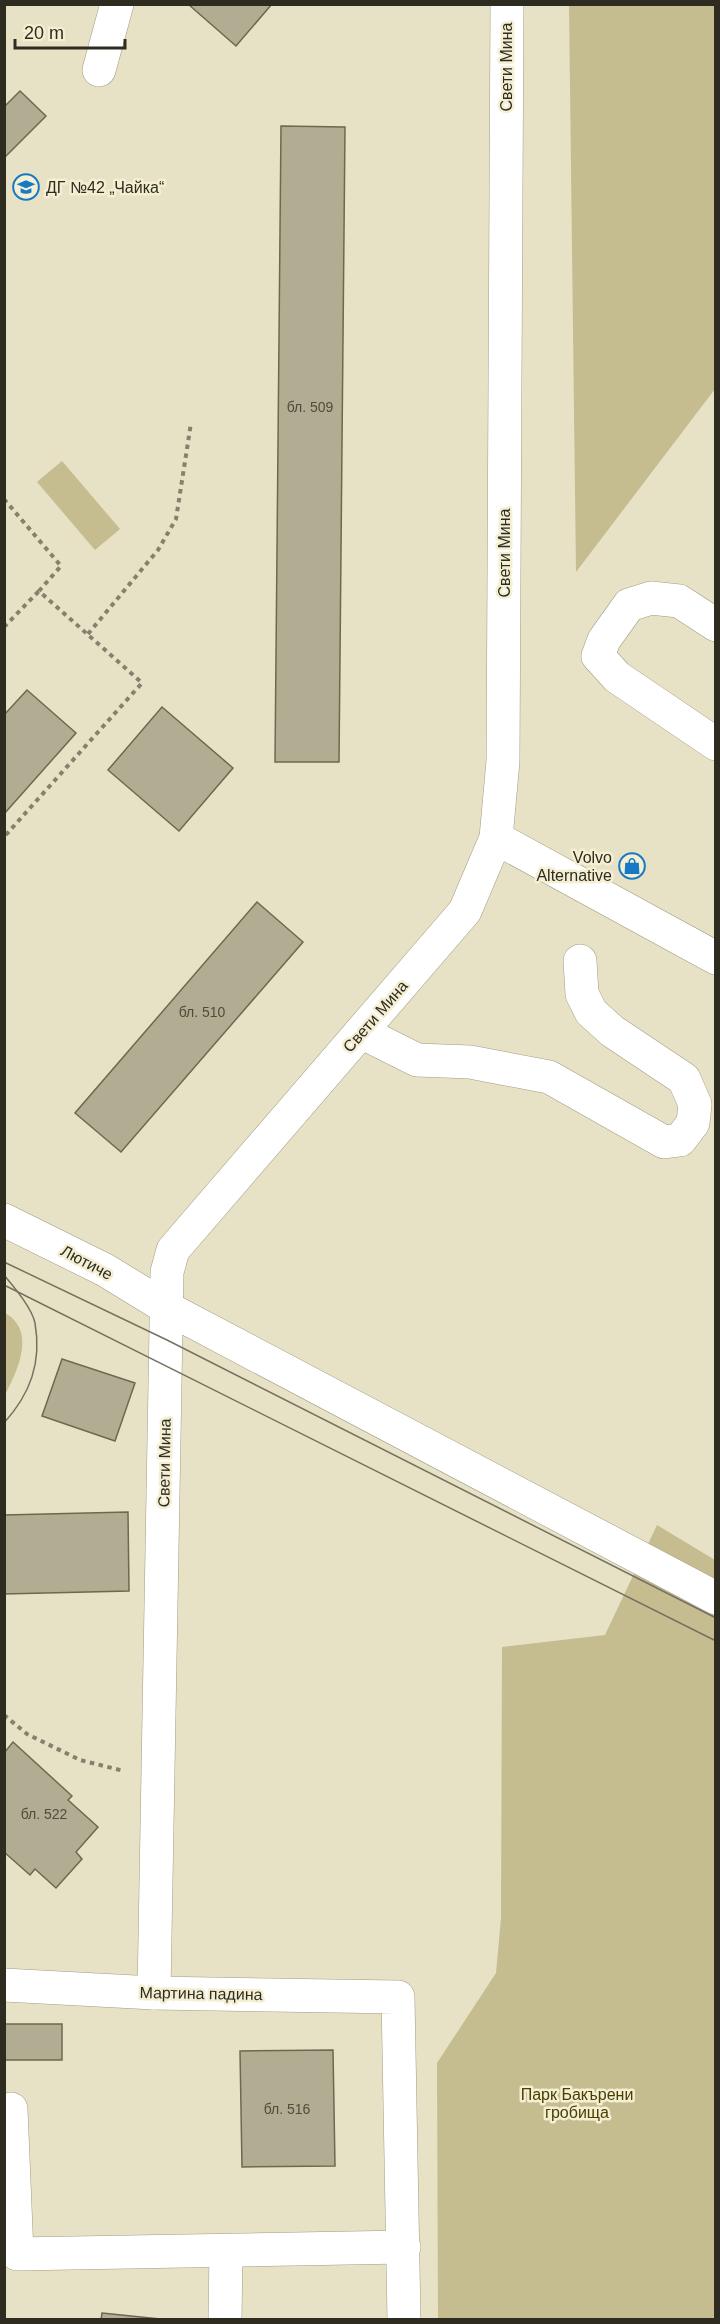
<svg xmlns="http://www.w3.org/2000/svg" width="720" height="2324" font-family="Helvetica,sans-serif">
<style>
.green{fill:#c5bc90}
.building{fill:#b2ad92;stroke:#6d684f;stroke-width:1.5}
.lines{fill:none;stroke-linecap:round;stroke-linejoin:round}
.minor-casing{stroke:#a19c82;stroke-width:34}
.path{stroke:#84816e;stroke-width:4;stroke-dasharray:4.5 4.5;stroke-linecap:butt}
.minor{stroke:#fff;stroke-width:33}
.tram{stroke:#747160;stroke-width:1.5}
.labels{text-anchor:middle;stroke-width:5;stroke-linejoin:round;paint-order:stroke}
.number-label{font-size:14px;fill:#4f4c3d}
.street-label{font-size:16px;fill:#2e2c21;stroke:#f4efd3}
.poi-label{font-size:16px;fill:#2e2c21;stroke:#f4efd3;text-anchor:start}
.park-label{font-size:16px;fill:#493e00;stroke:#f4efd3}
</style>
<rect width="100%" height="100%" fill="#e7e2c6"/>
<!-- green -->
<g class="green">
<polygon points="569,5 716,5 715,389 576,572"/>
<polygon points="62,461 120,529 95,550 37,482"/>
<path d="M5,1313C37,1331 17,1371 5,1395Z"/>
<polygon points="657,1525 715,1560 715,2319 438,2319 437,2063 496,1973 501,1918 502,1647 605,1635"/>
</g>
<!-- building -->
<g class="building">
<polygon points="188,4 272,4 236,46"/>
<polygon points="20,91 46,116 4,158 4,107"/>
<polygon points="281,126 345,127 339,762 275,762"/>
<polygon points="27,690 76,733 4,814 4,715"/>
<polygon points="162,707 233,768 179,831 108,770"/>
<polygon points="257,902 303,942 121,1152 75,1113"/>
<polygon points="62,1359 135,1383 115,1441 42,1416"/>
<polygon points="128,1512 129,1591 4,1594 4,1515"/>
<polygon points="13,1742 72,1796 68,1800 98,1827 76,1852 82,1859 56,1888 35,1869 30,1875 4,1852 4,1753"/>
<rect x="4" y="2024" width="58" height="36"/>
<polygon points="333,2050 335,2166 242,2167 240,2051"/>
<polygon points="102,2313 170,2320 101,2320"/>
</g>
<g class="lines">
<!-- minor casing -->
<g class="minor-casing">
<g id="minor">
<polyline points="99,70 117,4"/>
<polyline points="716,625 679,601 651,598 629,605 604,640 598,656 617,677 716,744"/>
<polyline points="496,838 716,958"/>
<polyline points="361,1032 417,1060 470,1062 549,1077 664,1142 680,1140 693,1123 695,1104 684,1079 612,1031 591,1012 582,994 580,961"/>
<polyline points="4,1220 105,1270 167,1308 716,1598"/>
<polyline points="4,1985 154,1993 398,1997 404,2320"/>
<polyline points="154,1993 167,1272 173,1250 465,911 496,838 503,761 507,4"/>
<polyline points="11,2109 17,2254 404,2247"/>
<polyline points="225,2320 226,2251"/>
</g>
</g>
<!-- path -->
<g class="path">
<polyline points="4,499 61,566 39,591 142,683 4,837"/>
<polyline points="4,627 39,591"/>
<polyline points="88,634 158,550 176,519 191,423"/>
<polyline points="4,1715 27,1734 80,1760 124,1771"/>
</g>
<!-- minor -->
<use href="#minor" class="minor"/>
<!-- tram -->
<g class="tram">
<polyline points="4,1262 167,1340 716,1618"/>
<path d="M4,1275C14,1287 32,1308 35,1323C42,1363 30,1394 4,1423"/>
<polyline points="4,1285 716,1641"/>
</g>
</g>
<!-- icons -->
<defs>
<g id="school-ring" transform="scale(1.35)"><circle r="9.5" fill="#f4efd3" stroke="#1679c5" stroke-width="1.5"/><path d="M0-5L7-2L0 1L-7-2ZM-4 1L0 2.5L4 1V4Q0 6-4 4Z" fill="#1679c5"/></g>
<g id="shop-ring" transform="scale(1.35)"><circle r="9.5" fill="#f4efd3" stroke="#1679c5" stroke-width="1.5"/><path d="M-5-2.5h2.3a2.7 3.5 0 0 1 5.4 0H5L5.5 6h-11ZM-1.5-2.5h3a1.5 2.3 0 0 0-3 0Z" fill="#1679c5"/></g>
</defs>
<g fill-rule="evenodd">
<use href="#school-ring" x="26" y="187"/>
<use href="#shop-ring" x="632" y="866"/>
</g>
<g class="labels">
<!-- number labels -->
<g class="number-label">
<text x="310" y="412">бл. 509</text>
<text x="202" y="1017">бл. 510</text>
<text x="44" y="1819">бл. 522</text>
<text x="287" y="2114">бл. 516</text>
</g>
<!-- street labels -->
<g class="street-label">
<text transform="translate(506 67) rotate(-90)" y="6">Свети Мина</text>
<text transform="translate(504 553) rotate(-90)" y="6">Свети Мина</text>
<text transform="translate(375 1016) rotate(-49)" y="6">Свети Мина</text>
<text transform="translate(87 1262) rotate(28)" y="6">Лютиче</text>
<text transform="translate(164 1463) rotate(-89)" y="6">Свети Мина</text>
<text transform="translate(201 1993) rotate(1)" y="6">Мартина падина</text>
</g>
<!-- poi labels -->
<g class="poi-label">
<text x="46" y="193">ДГ №42 „Чайка“</text>
<text x="612" y="863" text-anchor="end">Volvo<tspan x="612" dy="18">Alternative</tspan></text>
</g>
<!-- park labels -->
<g class="park-label">
<text x="577" y="2100">Парк Бакърени<tspan x="577" dy="18">гробища</tspan></text>
</g>
</g>
<!-- border -->
<rect width="720" height="2324" fill="none" stroke="#2e2c21" stroke-width="12"/>
<!-- scale -->
<path d="M15 39v9h110v-9" fill="none" stroke="#2e2c21" stroke-width="3"/>
<text x="24" y="39" font-size="18" fill="#2e2c21" stroke="#f4efd3" stroke-width="4.5" paint-order="stroke">20 m</text>
</svg>
